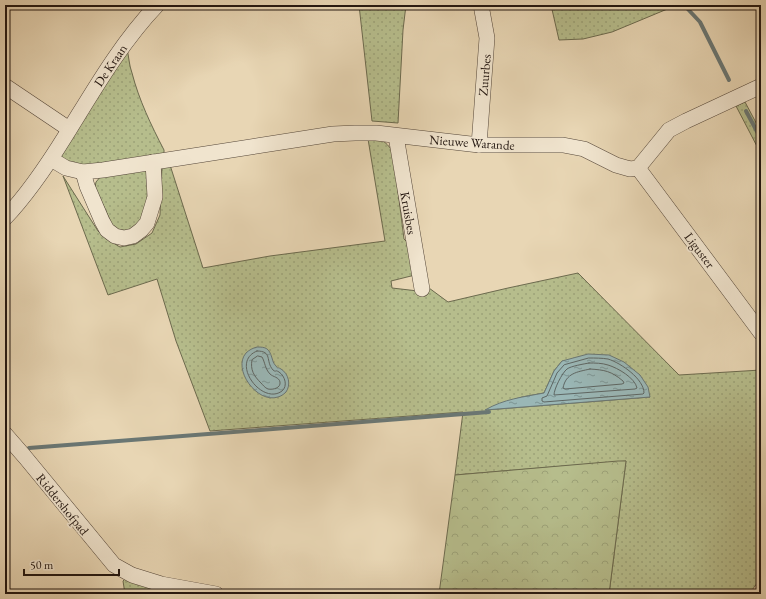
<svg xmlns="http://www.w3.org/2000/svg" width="766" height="599" font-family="'EB Garamond',serif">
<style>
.green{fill:url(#green-dots);stroke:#6c6a4e;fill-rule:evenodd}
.forest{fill:url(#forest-crowns);stroke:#6c6a4e}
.water{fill:url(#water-ripples);stroke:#6a7774}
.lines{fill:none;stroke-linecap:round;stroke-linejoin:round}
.shore{stroke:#5e6663;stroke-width:1}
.stream{stroke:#6a7774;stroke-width:4}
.street-casing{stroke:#544639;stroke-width:16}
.street{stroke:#f0e4ce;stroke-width:15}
.labels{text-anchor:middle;stroke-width:3.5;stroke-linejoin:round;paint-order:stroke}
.street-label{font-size:13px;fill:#221610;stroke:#f0e4ce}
</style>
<defs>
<pattern id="green-dots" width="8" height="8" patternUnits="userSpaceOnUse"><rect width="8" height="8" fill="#b6bd8c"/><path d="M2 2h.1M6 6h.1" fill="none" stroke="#9ca278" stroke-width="1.8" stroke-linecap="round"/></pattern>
<pattern id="forest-crowns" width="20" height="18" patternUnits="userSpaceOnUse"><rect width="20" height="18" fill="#b6bd8c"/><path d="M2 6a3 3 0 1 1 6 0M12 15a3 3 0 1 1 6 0" fill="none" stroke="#9ca278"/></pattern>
<pattern id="water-ripples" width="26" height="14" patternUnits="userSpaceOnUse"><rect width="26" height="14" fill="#9ab7b6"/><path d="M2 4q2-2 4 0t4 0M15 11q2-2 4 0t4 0" fill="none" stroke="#7d9493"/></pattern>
</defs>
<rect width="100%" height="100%" fill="#e8d6b4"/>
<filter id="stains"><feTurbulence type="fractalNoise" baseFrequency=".005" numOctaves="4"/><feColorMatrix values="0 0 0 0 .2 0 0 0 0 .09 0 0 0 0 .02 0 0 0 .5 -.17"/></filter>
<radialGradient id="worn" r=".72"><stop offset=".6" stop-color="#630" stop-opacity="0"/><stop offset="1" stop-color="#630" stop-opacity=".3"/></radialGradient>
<!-- green -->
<g class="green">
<polygon points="359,5 406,5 403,30 398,123 372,121"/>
<polygon points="551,5 677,5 612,32 583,39 559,40"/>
<path d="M127,49C129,57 129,65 132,73C139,100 151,125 164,150V154L94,165H81L64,160L61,155Z"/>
<polygon points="745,102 761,132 761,154 736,106"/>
<path d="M368,139C382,140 384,139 393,152L404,239L409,244L415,275L391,281L392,288L418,291L429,288L448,302L508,288L578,273L679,375L761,370V578L749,594H609L626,461L455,475L463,412L210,431L176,341L157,279L108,295L63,176L98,231L105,238L120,247L136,244L152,233L160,215L162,166L170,165L203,268L270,256L385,241ZM562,361L650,397L486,410L522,397L544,393L554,371Z"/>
<path d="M146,169L148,172C148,183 148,214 141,221C138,225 133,228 129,231L114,229L95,187L96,182L101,176Z"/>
<polygon points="126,578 183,594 125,594 123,581"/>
</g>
<!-- forest -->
<polygon class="forest" points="618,461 626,461 609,594 439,594 455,475"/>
<!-- water -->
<g class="water">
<path d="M257,347C266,347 269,348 272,358C273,361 273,363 276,366C279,370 276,366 281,369C289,374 291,385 286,392C283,395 281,396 278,397C257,404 232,369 246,353C249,350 253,348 257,347Z"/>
<path d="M588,354L609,355L624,362L640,375L648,387L650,397L485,410C504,399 523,397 544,393L554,371L562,361Z"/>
</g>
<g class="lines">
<!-- shore -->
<g class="shore">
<path d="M257,351C273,351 265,361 273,370C277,373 274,369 279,372C285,376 288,386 282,391C262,406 229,362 257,351Z"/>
<path d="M258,356L262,357C265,362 265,369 270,374C273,377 279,377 280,382C281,388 273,390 268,389C265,388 263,385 261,383C254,376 250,370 252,360Z"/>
<path d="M589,358C595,358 602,358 608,359C621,363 644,379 644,393L643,394L544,402L542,401V398L547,396L557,373L564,365Z"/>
<path d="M589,363C595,363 602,363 608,365C618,368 635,378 637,388L635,389L554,395C554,389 562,373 567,369C571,366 584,364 589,363Z"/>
<path d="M590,369C605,370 611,371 623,381L624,383L622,384L565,389L563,388C566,373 577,372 590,369Z"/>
</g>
<!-- stream -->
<g class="stream">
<polyline points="684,5 700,22 729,80"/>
<polyline points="746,111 761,139"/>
<polyline points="29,448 489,412"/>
</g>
<!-- street casing -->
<g class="street-casing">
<g id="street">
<polyline points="5,86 69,129"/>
<polyline points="396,136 422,289"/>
<polyline points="479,145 487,38 481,5"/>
<polyline points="51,159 66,168 83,172 103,170 333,134 355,133 376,133 479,145 563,145 584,149 616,165 630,169 638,168 669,130 686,121 761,86"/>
<polyline points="638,168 761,333"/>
<polyline points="83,172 87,186 102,221 107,230 115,236 124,238 133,236 141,230 147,223 155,197 153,162"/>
<path d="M5,218C29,193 48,164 66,135C94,90 120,44 157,5"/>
<polyline points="5,434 25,457 114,565 132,575 161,584 216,594"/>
</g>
</g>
<!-- street -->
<use href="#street" class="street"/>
</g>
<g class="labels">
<!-- street labels -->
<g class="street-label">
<text transform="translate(110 65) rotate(-56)" y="5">De Kraan</text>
<text transform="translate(484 75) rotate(-85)" y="5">Zuurbes</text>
<text transform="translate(472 142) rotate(4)" y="5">Nieuwe Warande</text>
<text transform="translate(409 213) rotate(80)" y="5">Kruisbes</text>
<text transform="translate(700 250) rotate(53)" y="5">Liguster</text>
<text transform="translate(63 504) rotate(51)" y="5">Riddershofpad</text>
</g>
</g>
<!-- margin -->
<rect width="766" height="599" fill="none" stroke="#e8d6b4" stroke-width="20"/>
<rect x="6" y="6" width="754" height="587" fill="none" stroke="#221610" stroke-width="2"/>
<rect x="10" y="10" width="746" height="579" fill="none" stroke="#221610"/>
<!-- scale -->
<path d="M24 569v6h95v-6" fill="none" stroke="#221610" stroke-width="2"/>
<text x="30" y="569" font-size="12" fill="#221610" stroke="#f0e4ce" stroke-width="3" paint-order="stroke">50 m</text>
<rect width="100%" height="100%" filter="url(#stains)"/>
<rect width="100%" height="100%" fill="url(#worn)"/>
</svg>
